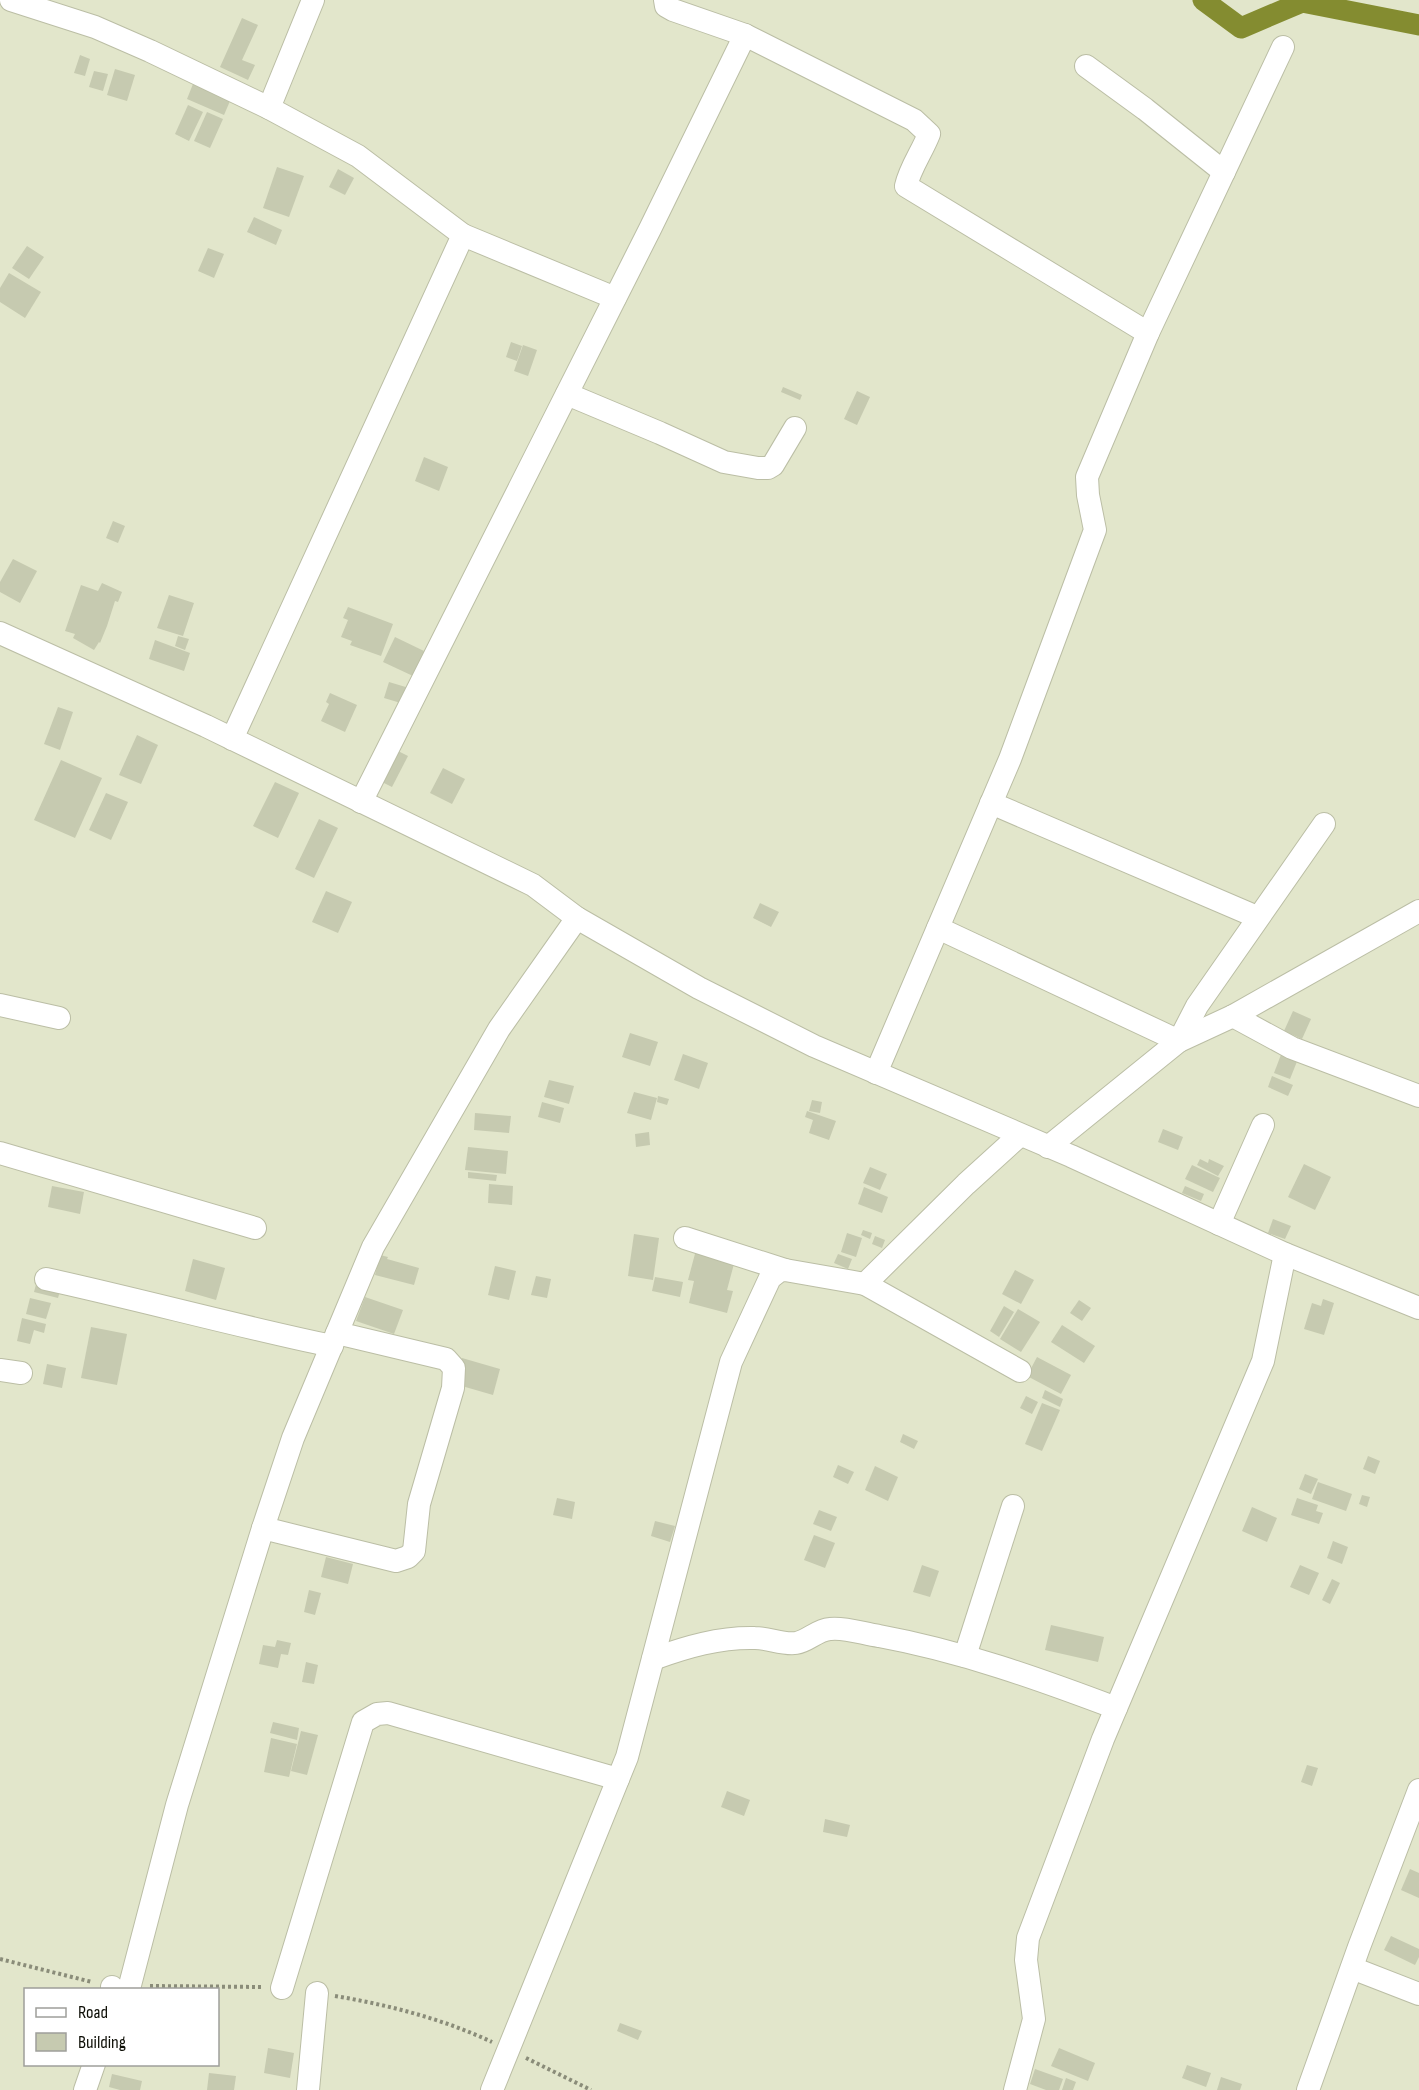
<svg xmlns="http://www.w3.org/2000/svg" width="1419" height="2090" font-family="'Sofia Sans Condensed',sans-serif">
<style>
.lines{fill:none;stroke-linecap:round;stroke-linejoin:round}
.canal{stroke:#848c30;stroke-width:21}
.building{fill:#c6cab0}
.minor-casing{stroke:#bbbea5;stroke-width:24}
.path{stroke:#8a8c79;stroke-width:4;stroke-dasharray:3 3;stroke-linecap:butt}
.minor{stroke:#fff;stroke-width:22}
</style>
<rect width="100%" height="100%" fill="#e2e6cb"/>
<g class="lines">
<!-- canal -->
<polyline class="canal" points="1203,0 1241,28 1302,2 1419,25"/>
</g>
<!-- building -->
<g class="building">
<polygon points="242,18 258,25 242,60 255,65 248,80 220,67"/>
<polygon points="80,55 90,59 85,76 74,73"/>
<polygon points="115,69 135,75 127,101 107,95"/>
<polygon points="94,71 108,74 103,91 89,87"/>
<polygon points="193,84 230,101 224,115 187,99"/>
<polygon points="188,105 203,112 189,141 175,134"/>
<polygon points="207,112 223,119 210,148 194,141"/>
<polygon points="277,167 304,176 289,217 263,208"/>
<polygon points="338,169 354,178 345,195 329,187"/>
<polygon points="254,217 282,230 276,245 247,232"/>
<polygon points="27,246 44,257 29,279 12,268"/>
<polygon points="208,248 224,254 214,278 198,271"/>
<polygon points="9,273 41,292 25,318 0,302 0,288"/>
<polygon points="511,342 522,346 517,361 506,357"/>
<polygon points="523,345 537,350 528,376 514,371"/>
<polygon points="783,387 802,395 800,400 781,392"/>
<polygon points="857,391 870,397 857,425 844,419"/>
<polygon points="424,457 448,467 439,491 415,481"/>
<polygon points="113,521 125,526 118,543 106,538"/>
<polygon points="13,559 37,571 20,603 0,592 0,582"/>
<polygon points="102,583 122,592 118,602 115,601 107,626 100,643 99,642 94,650 73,638 75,634 65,631 81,585 98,591"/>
<polygon points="169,595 194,603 183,636 157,628"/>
<polygon points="348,607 393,624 381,656 350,645 352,641 341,637 348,620 343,618"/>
<polygon points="178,636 189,639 185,650 175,646"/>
<polygon points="395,637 424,651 413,676 383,662"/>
<polygon points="155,640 190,653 184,671 149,659"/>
<polygon points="389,682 409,688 404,704 384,698"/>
<polygon points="330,693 357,705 345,732 321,721 329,704 326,702"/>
<polygon points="58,707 73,712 60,750 44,744"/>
<polygon points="137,735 158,745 141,784 119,775"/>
<polygon points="394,749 408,756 392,787 378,780"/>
<polygon points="61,760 102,778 75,838 34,820"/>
<polygon points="443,768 465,779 452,804 430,793"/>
<polygon points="275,782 299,793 278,838 253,826"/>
<polygon points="106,793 128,802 111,840 89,830"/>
<polygon points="319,819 338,828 314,878 295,869"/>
<polygon points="326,891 352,902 338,933 312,922"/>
<polygon points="760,903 779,912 771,927 753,918"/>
<polygon points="1293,1011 1311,1019 1302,1039 1284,1031"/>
<polygon points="630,1033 658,1042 650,1066 622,1057"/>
<polygon points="1282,1052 1298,1059 1290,1079 1274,1073"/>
<polygon points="683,1054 708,1063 699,1089 674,1080"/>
<polygon points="1272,1076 1293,1085 1288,1096 1268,1087"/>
<polygon points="549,1080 574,1086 569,1104 544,1097"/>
<polygon points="634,1092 657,1098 651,1120 627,1113"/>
<polygon points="658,1096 669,1099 667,1105 657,1102"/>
<polygon points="812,1100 822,1102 820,1113 809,1111"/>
<polygon points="542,1102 564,1108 560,1123 538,1117"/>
<polygon points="807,1111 836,1121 829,1140 809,1133 813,1120 805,1117"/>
<polygon points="475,1113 511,1116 509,1133 474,1130"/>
<polygon points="1163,1129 1183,1137 1178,1150 1158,1142"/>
<polygon points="649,1132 650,1145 636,1147 635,1134"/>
<polygon points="468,1147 508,1151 506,1174 465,1170"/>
<polygon points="1200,1159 1208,1163 1209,1159 1224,1166 1218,1176 1197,1165"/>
<polygon points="1304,1164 1331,1177 1315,1210 1288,1197"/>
<polygon points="1192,1165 1220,1178 1213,1192 1185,1179"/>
<polygon points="870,1167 887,1174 880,1190 863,1183"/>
<polygon points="468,1172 497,1175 496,1181 468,1178"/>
<polygon points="489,1184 513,1186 512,1205 488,1203"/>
<polygon points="52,1186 84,1192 80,1214 48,1207"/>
<polygon points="1185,1186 1204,1194 1201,1201 1182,1193"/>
<polygon points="864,1187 888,1197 882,1213 858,1204"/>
<polygon points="1273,1219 1291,1226 1285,1239 1268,1233"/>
<polygon points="863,1230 872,1233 870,1239 861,1235"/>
<polygon points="847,1233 862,1238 856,1257 841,1252"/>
<polygon points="634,1234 659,1238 653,1280 628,1276"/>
<polygon points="875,1236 885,1240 882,1248 872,1244"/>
<polygon points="696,1250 735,1260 727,1290 733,1291 727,1313 689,1303 694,1281 688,1280"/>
<polygon points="838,1254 852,1259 848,1269 834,1263"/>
<polygon points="380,1255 388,1257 387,1259 419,1268 414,1285 375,1275"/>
<polygon points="193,1259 225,1268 216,1300 185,1291"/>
<polygon points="495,1266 516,1271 509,1300 488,1295"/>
<polygon points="1015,1270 1034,1280 1021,1304 1002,1294"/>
<polygon points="536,1276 551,1279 547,1298 531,1295"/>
<polygon points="38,1277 62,1284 58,1298 34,1292"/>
<polygon points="655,1277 683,1282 680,1297 652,1291"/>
<polygon points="365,1297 403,1310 394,1334 356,1321"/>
<polygon points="30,1298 51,1303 46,1319 26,1314"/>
<polygon points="1323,1299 1334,1303 1324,1335 1304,1329 1312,1303 1321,1306"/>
<polygon points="1079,1300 1091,1308 1082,1321 1070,1313"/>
<polygon points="1004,1306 1014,1312 999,1337 990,1331"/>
<polygon points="1018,1309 1040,1322 1021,1352 1000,1339"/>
<polygon points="22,1318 46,1324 44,1333 34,1330 30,1344 17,1341"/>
<polygon points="1062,1325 1095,1346 1084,1363 1051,1342"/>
<polygon points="91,1327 127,1334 117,1385 81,1378"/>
<polygon points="1037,1357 1071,1375 1061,1394 1027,1376"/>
<polygon points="462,1358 500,1369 493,1395 455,1384"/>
<polygon points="47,1364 66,1368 62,1388 43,1384"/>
<polygon points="1045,1390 1063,1399 1060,1407 1042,1398"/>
<polygon points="1026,1396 1038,1402 1032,1414 1020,1408"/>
<polygon points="1042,1403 1060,1410 1042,1451 1025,1444"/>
<polygon points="903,1434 918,1441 914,1449 900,1442"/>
<polygon points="1368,1456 1380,1461 1375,1474 1363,1469"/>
<polygon points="838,1465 854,1472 848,1484 833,1477"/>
<polygon points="875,1466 898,1477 888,1501 865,1490"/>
<polygon points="1305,1474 1318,1479 1311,1494 1299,1489"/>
<polygon points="1318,1482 1352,1494 1346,1511 1312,1499"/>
<polygon points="1362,1495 1370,1497 1367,1507 1359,1504"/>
<polygon points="557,1498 575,1502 572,1519 553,1515"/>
<polygon points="1297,1498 1318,1505 1316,1511 1323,1513 1319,1524 1291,1515"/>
<polygon points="1252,1507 1277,1518 1267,1542 1242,1531"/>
<polygon points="819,1510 837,1517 831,1531 813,1524"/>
<polygon points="655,1521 675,1526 670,1542 651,1536"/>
<polygon points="814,1535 835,1543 825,1568 804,1560"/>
<polygon points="1333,1541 1348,1547 1342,1564 1327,1558"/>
<polygon points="326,1557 353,1564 348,1584 321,1577"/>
<polygon points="922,1565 939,1571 930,1597 913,1592"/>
<polygon points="1300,1565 1319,1573 1309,1595 1290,1587"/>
<polygon points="1332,1579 1340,1583 1330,1604 1322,1600"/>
<polygon points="309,1590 321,1593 315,1615 304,1612"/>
<polygon points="1051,1625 1104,1637 1098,1662 1045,1650"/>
<polygon points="277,1640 291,1643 288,1655 281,1654 278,1668 259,1664 263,1645 275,1647"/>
<polygon points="306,1662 318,1665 314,1684 302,1682"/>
<polygon points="273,1722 299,1728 297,1740 270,1733"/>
<polygon points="301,1731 318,1735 307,1775 291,1771"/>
<polygon points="271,1738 297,1744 289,1777 264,1772"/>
<polygon points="1307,1765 1318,1768 1312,1786 1301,1782"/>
<polygon points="727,1791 750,1800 744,1816 721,1807"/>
<polygon points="825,1819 850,1825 847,1837 823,1832"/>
<polygon points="1410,1869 1419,1873 1419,1898 1401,1890"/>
<polygon points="1391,1936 1419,1949 1419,1957 1415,1965 1384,1950"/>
<polygon points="620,2023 642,2031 638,2040 617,2031"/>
<polygon points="268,2048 294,2053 290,2078 264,2073"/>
<polygon points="1059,2048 1095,2063 1088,2081 1051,2066"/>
<polygon points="1187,2065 1211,2073 1206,2087 1182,2078"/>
<polygon points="1035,2069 1063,2079 1059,2090 1046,2090 1030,2084"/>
<polygon points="209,2073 236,2076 234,2090 207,2090"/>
<polygon points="112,2074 142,2081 140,2090 120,2090 109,2087"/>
<polygon points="1221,2077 1242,2084 1240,2090 1217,2090"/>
<polygon points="1066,2078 1076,2082 1073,2090 1062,2090"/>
</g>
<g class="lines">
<!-- minor casing -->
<g class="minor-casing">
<g id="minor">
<polyline points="11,0 95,27 150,51 269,108 358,156 463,235 232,739"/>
<path d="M665,0L666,6L673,10L745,35L914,120L929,134C922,152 910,168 906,186L1148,333"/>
<polyline points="1086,66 1145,109 1224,172"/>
<polyline points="269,108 313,0"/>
<polyline points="463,235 615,298"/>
<polyline points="567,394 660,433 724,462 758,468 768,468 773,465 795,428"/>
<polyline points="0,633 206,726 533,885 577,918 699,988 814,1046 1071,1156 1285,1254 1419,1308"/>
<polyline points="361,802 650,229 745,35"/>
<polyline points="991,803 1257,917"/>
<polyline points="938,928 1179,1041 1233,1016 1419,911"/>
<polyline points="0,1005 59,1018"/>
<polyline points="1233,1016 1292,1048 1419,1096"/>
<polyline points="876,1073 1010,759 1095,530 1088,495 1087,477 1148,333 1283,47"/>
<polyline points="1048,1147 1179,1041 1197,1006 1324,824"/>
<polyline points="0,1153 255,1228"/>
<polyline points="1219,1224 1263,1125"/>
<polyline points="685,1238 785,1270"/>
<path d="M46,1279C142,1300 236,1326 332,1346"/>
<polyline points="865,1284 966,1184 1020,1135"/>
<polyline points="0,1370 21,1373"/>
<polyline points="263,1528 396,1561 408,1557 414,1551 419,1504 453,1388 454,1368 446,1359 337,1333"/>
<polyline points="965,1656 1013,1506"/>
<path d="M653,1659C686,1647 720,1637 755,1638C769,1638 783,1645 796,1643C808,1641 817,1630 830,1629C845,1627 864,1634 879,1636C961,1651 1039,1679 1116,1708"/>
<polyline points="1352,1968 1419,1994"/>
<polyline points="130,1985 177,1805 263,1528 293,1438 337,1333 373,1247 499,1029 577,918"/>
<polyline points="282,1988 363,1722 377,1714 388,1713 618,1779"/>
<polyline points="112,1990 112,1987"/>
<polyline points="85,2090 94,2064"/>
<polyline points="308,2090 317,1993"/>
<polyline points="492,2090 627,1757 731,1362 770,1278 779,1271 785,1270 865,1284 1020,1371"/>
<polyline points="1015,2090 1034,2019 1026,1960 1028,1938 1103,1739 1263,1361 1285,1254"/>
<polyline points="1308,2090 1359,1947 1419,1790"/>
</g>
</g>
<!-- path -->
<g class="path">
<polyline points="0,1959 92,1982"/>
<polyline points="150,1986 263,1987"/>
<path d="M335,1996C389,2005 443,2019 492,2042"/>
<polyline points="526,2058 591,2090"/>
</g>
<!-- minor -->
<use href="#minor" class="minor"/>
</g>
<!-- legend -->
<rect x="24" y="1988" width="195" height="78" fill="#ffffff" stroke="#9e9f9b" stroke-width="1.5"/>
<rect x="36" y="2008" width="30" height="9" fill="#ffffff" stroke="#9e9f9b" stroke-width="1.5"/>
<text x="78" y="2018" font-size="18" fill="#0d0e06">Road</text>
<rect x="36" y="2033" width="30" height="18" fill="#c6cab0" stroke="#9e9f9b" stroke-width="1.5"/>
<text x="78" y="2048" font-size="18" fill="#0d0e06">Building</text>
</svg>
